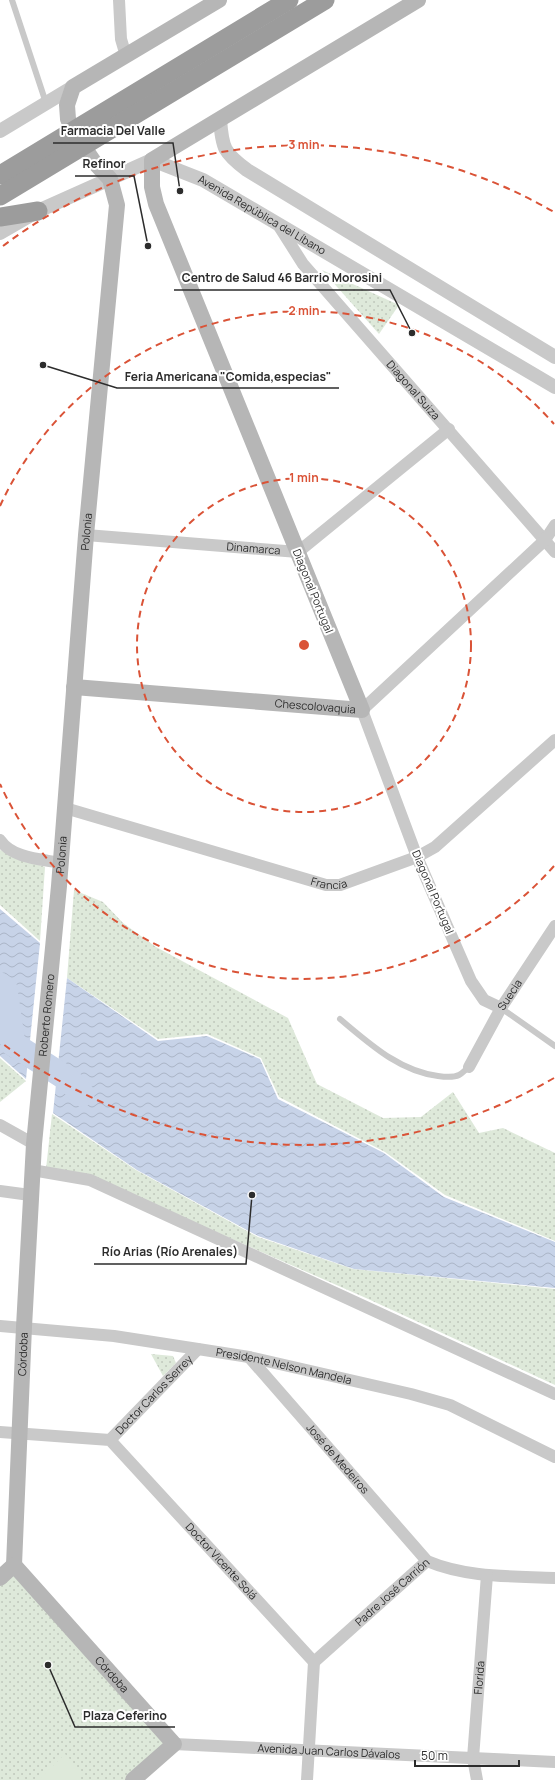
<svg xmlns="http://www.w3.org/2000/svg" width="555" height="1780" font-family="Manrope,sans-serif">
<style>
.green{fill:url(#green-dots)}
.pitch{fill:#dee9da}
.water{fill:url(#water-waves)}
.lines{fill:none;stroke-linecap:round;stroke-linejoin:round}
.river{stroke:#c7d3e8;stroke-width:25}
.service{stroke:#c9c9c9;stroke-width:6}
.minor{stroke:#c9c9c9;stroke-width:12}
.tertiary{stroke:#c9c9c9;stroke-width:14}
.secondary{stroke:#b6b6b6;stroke-width:16}
.trunk{stroke:#9c9c9c;stroke-width:19}
.ring{fill:none;stroke:#da5337;stroke-width:2;stroke-dasharray:7 5}
.labels{text-anchor:middle;stroke-width:4;stroke-linejoin:round;paint-order:stroke}
.street-label{font-size:11px;fill:#2c2c2c;stroke:#fff}
.centre{fill:#da5337;stroke:#fff;stroke-width:2}
.ring-label{font-size:12px;text-anchor:middle;font-weight:bold;fill:#da5337;stroke:#fff;stroke-width:4;stroke-linejoin:round;paint-order:stroke}
.leader{fill:none;stroke:#2c2c2c;stroke-width:1.5}
.callout-dot{fill:#2c2c2c;stroke:#fff;stroke-width:1.5}
.callout-label{font-size:12px;text-anchor:middle;font-weight:bold;fill:#2c2c2c;stroke:#fff;stroke-width:4;stroke-linejoin:round;paint-order:stroke}
</style>
<defs>
<pattern id="green-dots" width="8" height="8" patternUnits="userSpaceOnUse"><rect width="8" height="8" fill="#dee9da"/><path d="M2 2h.1M6 6h.1" fill="none" stroke="#bfc8bb" stroke-width="1.8" stroke-linecap="round"/></pattern>
<pattern id="water-waves" width="16" height="10" patternUnits="userSpaceOnUse"><rect width="16" height="10" fill="#c7d3e8"/><path d="M0 5q4-4 8 0t8 0" fill="none" stroke="#abb5c7"/></pattern>
</defs>
<rect width="100%" height="100%" fill="#fff"/>
<!-- green -->
<g class="green">
<polygon points="322,270 399,305 379,334"/>
<polygon points="0,850 45,867 40,941 0,905"/>
<polygon points="74,890 103,902 123,923 156,947 288,1018 317,1084 383,1118 421,1117 453,1092 479,1133 503,1128 555,1153 555,1241 445,1195 385,1152 279,1097 261,1058 207,1034 158,1039 67,978"/>
<polygon points="0,1058 26,1081 0,1102"/>
<polygon points="52,1114 136,1170 258,1237 353,1269 555,1289 555,1385 366,1298 89,1176 46,1169"/>
<polygon points="151,1354 173,1356 176,1363 163,1376"/>
<polygon points="14,1574 166,1743 125,1780 0,1780 0,1586"/>
</g>
<!-- pitch -->
<polygon class="pitch" points="65,1754 83,1773 76,1780 38,1780"/>
<!-- water -->
<g class="water">
<polygon points="0,909 40,943 26,1079 0,1056"/>
<polygon points="67,978 158,1041 207,1036 260,1059 278,1099 384,1153 444,1197 555,1242 555,1288 354,1269 258,1236 137,1170 53,1113"/>
</g>
<g class="lines">
<!-- river -->
<polyline class="river" points="0,985 5,989 13,1044 69,1080 82,1094"/>
<!-- service -->
<g class="service">
<polyline points="12,0 46,103"/>
<polyline points="501,1008 555,1046"/>
<path d="M340,1019C370,1044 399,1071 438,1076C445,1077 453,1078 459,1075C463,1073 466,1069 469,1067"/>
</g>
<!-- minor -->
<g class="minor">
<polyline points="119,0 121,39 126,56"/>
<path id="s1" d="M277,223L303,264L555,552"/>
<path id="s2" d="M86,535L298,552L449,429"/>
<path id="s3" d="M65,808L326,885H340L417,857L435,847L555,740"/>
<path d="M0,840C12,858 40,859 61,863"/>
<polyline points="501,1008 484,1000 471,981 417,857 362,710 545,540 555,525"/>
<path id="s4" d="M469,1067L501,1008L555,926"/>
<polyline points="0,1125 34,1144"/>
<polyline points="32,1170 90,1180 555,1394"/>
<polyline points="0,1191 30,1195"/>
<path id="s5" d="M0,1326L114,1336L198,1349L249,1357L411,1394L450,1405L555,1457"/>
<path id="s6" d="M249,1357L427,1561C467,1578 512,1576 555,1578"/>
<path id="s7" d="M0,1432L110,1440L314,1662L307,1780"/>
<path id="s8" d="M110,1440L198,1349"/>
<path id="s9" d="M314,1662L427,1561"/>
<path id="s10" d="M174,1744L555,1762"/>
<path id="s11" d="M477,1780L473,1758L487,1575"/>
</g>
<!-- tertiary -->
<g class="tertiary">
<path d="M220,119C222,148 224,153 247,170L555,357"/>
<polyline points="0,131 73,87"/>
<path id="s12" d="M0,233L38,211L152,160L203,180L555,387"/>
</g>
<!-- secondary -->
<g class="secondary">
<path id="s13" d="M74,687L362,710L156,204L152,187V160L418,0"/>
<path id="s14" d="M14,1565L24,1327L34,1144L59,886L86,535L117,205L110,179L94,162L73,131L68,119L67,105L73,87L219,0"/>
<path id="s15" d="M0,1578L14,1565L174,1744L133,1780"/>
</g>
<!-- trunk -->
<g class="trunk">
<polyline points="0,175 289,0"/>
<polyline points="0,196 325,0"/>
<polyline points="0,217 38,211"/>
</g>
</g>
<!-- distance rings -->
<g class="ring">
<circle cx="304" cy="645" r="167"/>
<path d="M554 866A334 334 0 0 1 0 784M0 506A334 334 0 0 1 554 424"/>
<path d="M554 1078A500 500 0 0 1 3 1044M3 246A500 500 0 0 1 554 212"/>
</g>
<g class="labels">
<!-- street labels -->
<g class="street-label">
<text dy="4" stroke="none"><textPath href="#s12" startOffset="292">Avenida República del Líbano</textPath></text>
<text dy="4" stroke="none"><textPath href="#s1" startOffset="216">Diagonal Suiza</textPath></text>
<text dy="4" stroke="none"><textPath href="#s14" startOffset="1036">Polonia</textPath></text>
<text dy="4" stroke="none"><textPath href="#s2" startOffset="168">Dinamarca</textPath></text>
<text transform="translate(313 591) rotate(68)" y="4">Diagonal Portugal</text>
<text dy="4" stroke="none"><textPath href="#s13" startOffset="242">Chescolovaquia</textPath></text>
<text dy="4" stroke="none"><textPath href="#s14" startOffset="712">Polonia</textPath></text>
<text dy="4" stroke="none"><textPath href="#s3" startOffset="275">Francia</textPath></text>
<text transform="translate(433 892) rotate(67)" y="4">Diagonal Portugal</text>
<text dy="4" stroke="none"><textPath href="#s4" startOffset="83">Suecia</textPath></text>
<text dy="4" stroke="none"><textPath href="#s14" startOffset="551">Roberto Romero</textPath></text>
<text dy="4" stroke="none"><textPath href="#s14" startOffset="211">Córdoba</textPath></text>
<text dy="4" stroke="none"><textPath href="#s5" startOffset="287">Presidente Nelson Mandela</textPath></text>
<text dy="4" stroke="none"><textPath href="#s8" startOffset="63">Doctor Carlos Serrey</textPath></text>
<text dy="4" stroke="none"><textPath href="#s6" startOffset="135">José de Medeiros</textPath></text>
<text dy="4" stroke="none"><textPath href="#s7" startOffset="275">Doctor Vicente Solá</textPath></text>
<text dy="4" stroke="none"><textPath href="#s9" startOffset="105">Padre José Carrión</textPath></text>
<text dy="4" stroke="none"><textPath href="#s15" startOffset="166">Córdoba</textPath></text>
<text dy="4" stroke="none"><textPath href="#s11" startOffset="103">Florida</textPath></text>
<text dy="4" stroke="none"><textPath href="#s10" startOffset="155">Avenida Juan Carlos Dávalos</textPath></text>
</g>
</g>
<circle cx="304" cy="645" r="6" class="centre"/>
<g class="ring-label">
<text x="304" y="149">3 min</text>
<text x="304" y="315">2 min</text>
<text x="304" y="482">1 min</text>
</g>
<!-- callouts -->
<path class="leader" d="M180 191L173 143H53M148 246L134 176H75M412 333L390 290H174M43 365L117 388H339M252 1195L246 1264H94M48 1665L75 1727H175"/>
<g class="callout-dot">
<circle cx="180" cy="191" r="4"/>
<circle cx="148" cy="246" r="4"/>
<circle cx="412" cy="333" r="4"/>
<circle cx="43" cy="365" r="4"/>
<circle cx="252" cy="1195" r="4"/>
<circle cx="48" cy="1665" r="4"/>
</g>
<g class="callout-label">
<text x="113" y="135">Farmacia Del Valle</text>
<text x="104" y="168">Refinor</text>
<text x="282" y="282">Centro de Salud 46 Barrio Morosini</text>
<text x="228" y="381">Feria Americana "Comida,especias"</text>
<text x="170" y="1256">Río Arias (Río Arenales)</text>
<text x="125" y="1720">Plaza Ceferino</text>
</g>
<!-- scale -->
<path d="M415 1760v6h104v-6" fill="none" stroke="#2c2c2c" stroke-width="2"/>
<text x="421" y="1760" font-size="12" fill="#2c2c2c" stroke="#ffffff" stroke-width="3" paint-order="stroke">50 m</text>
</svg>
